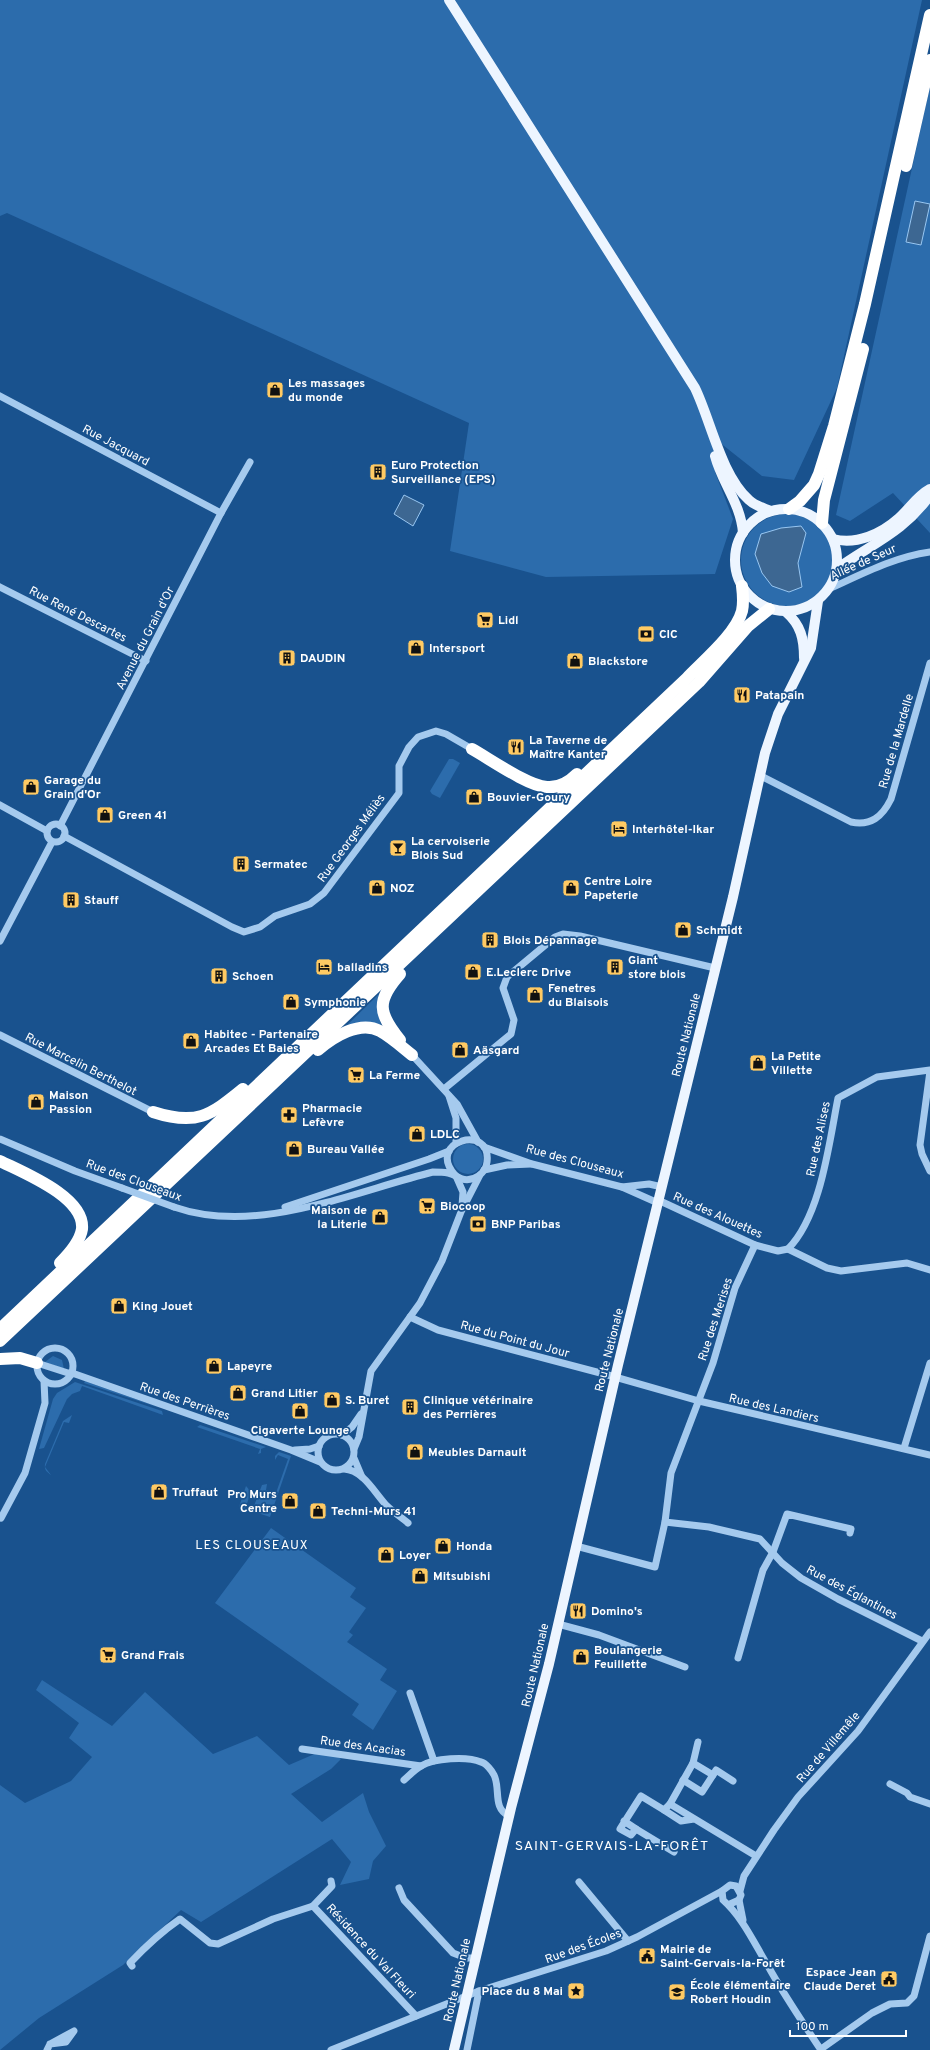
<svg xmlns="http://www.w3.org/2000/svg" width="930" height="2050" font-family="Overpass,sans-serif">
<style>
.green{fill:#2c6cac}
.water{fill:#3d6792;stroke:#98c6f1}
.lines{fill:none;stroke-linecap:round;stroke-linejoin:round}
.minor{stroke:#a5caee;stroke-width:7}
.major{stroke:#edf5ff;stroke-width:10}
.highway{stroke:#fff;stroke-width:12}
.minor-bridge{stroke:#a5caee;stroke-width:7}
.labels{text-anchor:middle;stroke-width:3.5;stroke-linejoin:round;paint-order:stroke}
.poi-label{font-size:12px;font-weight:bold;fill:#fff;stroke:#19528e;text-anchor:start}
.street-label{font-size:12px;fill:#fff;stroke:#19528e}
.neighbourhood-label{font-size:13px;letter-spacing:1px;fill:#fff;stroke:#19528e}
.quarter-label{font-size:14px;letter-spacing:1px;fill:#fff;stroke:#19528e}
</style>
<rect width="100%" height="100%" fill="#19528e"/>
<!-- green -->
<g class="green">
<polygon points="0,0 922,0 837,388 794,480 762,476 714,438 715,472 733,519 715,574 546,577 450,551 469,423 7,213 0,216"/>
<polygon points="930,86 930,533 893,493 850,521 836,515"/>
<circle cx="787" cy="560" r="46"/>
<polygon points="449,759 453,759 460,763 440,798 432,794 430,791"/>
<polygon points="381,992 379,1016 381,1026 340,1032"/>
<circle cx="468" cy="1159" r="15"/>
<polygon points="53,1356 62,1360 64,1369 45,1362"/>
<polygon points="85,1381 163,1409 84,1383"/>
<polygon points="75,1382 162,1411 163,1415 82,1386 80,1391 72,1394 67,1399 44,1448 39,1449 53,1399 57,1393"/>
<path d="M72,1415L69,1423L64,1422L45,1467L51,1475C47,1472 44,1470 45,1464L63,1421Z"/>
<polygon points="200,1425 266,1447 261,1449 261,1453 258,1454 260,1449 197,1427"/>
<polygon points="279,1452 291,1456 270,1517 252,1511 262,1485 267,1484 266,1490 276,1493 288,1459 278,1455 275,1460 275,1456"/>
<polygon points="246,1486 251,1492 245,1509 239,1507"/>
<polygon points="271,1528 356,1588 350,1597 366,1608 349,1632 353,1635 347,1642 387,1669 380,1680 397,1691 373,1730 352,1715 359,1704 215,1603"/>
<polygon points="42,1680 112,1726 145,1692 213,1754 257,1736 289,1765 326,1749 341,1759 331,1769 291,1794 322,1822 363,1793 369,1812 386,1846 373,1861 369,1879 340,1885 351,1862 332,1839 201,1922 181,1910 123,1965 39,2018 0,2050 0,1785 25,1803 71,1781 92,1757 69,1738 79,1723 36,1690"/>
</g>
<!-- water -->
<g class="water">
<polygon points="915,201 930,204 921,245 906,242"/>
<polygon points="404,495 424,505 413,526 394,514"/>
<polygon points="801,526 806,533 798,563 802,587 789,592 772,586 762,573 755,554 761,534 781,528"/>
</g>
<g class="lines">
<!-- minor -->
<g class="minor">
<polyline points="0,396 221,513"/>
<polyline points="0,587 146,661"/>
<path d="M829,589C862,574 894,557 930,552"/>
<path d="M759,775L851,822C871,826 882,817 891,799L930,663"/>
<polyline points="0,805 47,831"/>
<circle cx="56" cy="833" r="9"/>
<polyline points="60,826 221,513 250,462"/>
<polyline points="64,836 232,927 244,932 260,927 275,916 310,904 324,893 399,793 399,766 409,747 418,737 436,731 446,734 472,749"/>
<polyline points="0,941 52,842"/>
<polyline points="0,1035 153,1112"/>
<polyline points="412,1055 457,1104 478,1142"/>
<polyline points="930,1071 920,1145 922,1154 930,1171"/>
<polyline points="444,1089 511,1034 514,1020 503,988 507,977 555,937 563,934 580,936 715,968"/>
<polyline points="449,1096 456,1118 456,1143"/>
<polyline points="0,1139 75,1171 122,1188"/>
<polyline points="484,1147 532,1164 622,1187 649,1184 662,1187"/>
<polyline points="484,1170 507,1165 531,1164"/>
<polyline points="456,1176 463,1192 462,1206"/>
<polyline points="622,1187 658,1203"/>
<polyline points="658,1200 755,1245 778,1251 788,1249 827,1268 841,1271 907,1263 930,1270"/>
<path d="M174,1207C257,1236 352,1192 433,1172C438,1172 443,1172 448,1173C453,1174 457,1177 462,1179C474,1182 486,1173 487,1162C492,1123 425,1141 455,1175"/>
<polyline points="285,1207 429,1159 449,1151"/>
<path d="M788,1249C821,1216 829,1143 838,1098L877,1077L930,1070"/>
<polyline points="410,1317 438,1330 608,1375 699,1401 930,1455"/>
<circle cx="55" cy="1366" r="18"/>
<polyline points="37,1363 68,1373 75,1374 291,1450 320,1462"/>
<circle cx="336" cy="1452" r="18"/>
<polyline points="342,1435 352,1427 361,1414"/>
<polyline points="904,1448 930,1363"/>
<polyline points="354,1449 359,1437 371,1371 420,1303 442,1261 461,1212 480,1175"/>
<polyline points="295,1450 310,1449 319,1446"/>
<polyline points="354,1458 362,1477"/>
<path d="M344,1469C363,1470 374,1492 386,1505C393,1512 401,1517 408,1523"/>
<polyline points="1,1518 25,1473 45,1403 44,1381"/>
<polyline points="665,1522 709,1527 760,1539 782,1563 801,1578 838,1599 922,1641"/>
<polyline points="576,1546 655,1567 665,1522 671,1473 713,1363 735,1288 755,1245"/>
<polyline points="558,1624 599,1635 685,1667"/>
<polyline points="738,1658 763,1570 773,1552 787,1514 851,1529 850,1533"/>
<polyline points="410,1693 434,1761"/>
<polyline points="302,1749 421,1766"/>
<polyline points="713,1775 716,1770 733,1781"/>
<path d="M404,1780C410,1775 415,1769 421,1766C434,1758 467,1756 481,1762C486,1763 492,1771 494,1775C501,1789 492,1808 509,1816"/>
<polyline points="683,1780 702,1792 713,1775 693,1763"/>
<polyline points="890,1784 907,1793 910,1797 930,1804"/>
<polyline points="670,1804 693,1763 698,1742"/>
<polyline points="694,1819 681,1821 664,1810 670,1804 756,1856"/>
<polyline points="624,1821 636,1829 631,1835 620,1829 641,1796 664,1810"/>
<polyline points="636,1829 674,1852"/>
<polyline points="579,1882 628,1941"/>
<polyline points="399,1888 404,1900 453,1953 466,1958 475,1958"/>
<polyline points="740,1891 744,1876 774,1830 798,1797 858,1731 930,1632"/>
<polyline points="739,1900 743,1920"/>
<path d="M730,1904L739,1900L741,1895L736,1886L730,1885L722,1891L723,1900C743,1918 754,1943 768,1966C784,1995 803,2023 821,2050"/>
<polyline points="313,1906 332,1886 331,1881"/>
<path d="M132,1966L130,1963C146,1946 161,1932 180,1919L210,1943L218,1944L273,1919L313,1906L416,2016"/>
<polyline points="821,2049 872,2013 890,2004 907,2003 914,1996 930,1936"/>
<polyline points="47,2050 50,2044 74,2031 66,2042 50,2044"/>
<polyline points="331,2050 479,1991 606,1951 637,1937 722,1891"/>
<polyline points="467,2050 479,1991"/>
</g>
<!-- major -->
<g class="major">
<path d="M449,0L695,388C711,421 721,475 749,500C755,506 764,508 771,511"/>
<path d="M715,456C722,483 741,504 743,533"/>
<circle cx="786" cy="560" r="51"/>
<path d="M833,539C857,545 881,534 899,518C909,509 917,496 930,489"/>
<path d="M838,568C873,543 904,532 930,495"/>
<path d="M786,612C801,625 804,639 804,658"/>
<polyline points="454,2050 511,1808 549,1664 618,1365 733,897 765,753 778,714 811,648 818,601"/>
</g>
<!-- highway -->
<g class="highway">
<polyline points="906,166 930,60"/>
<polyline points="789,509 800,501 814,485 819,474 834,426 865,304 930,15"/>
<polyline points="822,523 824,500 863,349"/>
<path d="M472,749C490,759 528,786 547,787C559,788 569,782 577,774"/>
<path d="M400,974C376,1001 378,1013 400,1040"/>
<path d="M318,1050C333,1037 360,1020 380,1031C391,1037 402,1047 412,1055"/>
<path d="M153,1112C196,1126 210,1116 243,1089"/>
<path d="M0,1161C24,1173 85,1197 82,1229C80,1242 69,1254 60,1263"/>
<path d="M0,1329L687,678C703,661 736,634 742,611C744,602 743,594 742,586"/>
<polyline points="0,1341 699,682 748,626 769,609"/>
<polyline points="0,1359 20,1358 37,1363"/>
</g>
<!-- minor-bridge -->
<polyline class="minor-bridge" points="122,1188 174,1207"/>
</g>
<!-- icons -->
<defs>
<g id="shop-square" transform="scale(0.9)"><rect x="-9" y="-9" width="18" height="18" rx="4" fill="#ffca63" stroke="#19528e"/><path d="M-5-2.5h2.3a2.7 3.5 0 0 1 5.4 0H5L5.5 6h-11ZM-1.5-2.5h3a1.5 2.3 0 0 0-3 0Z" fill="#111"/></g>
<g id="building-square" transform="scale(0.9)"><rect x="-9" y="-9" width="18" height="18" rx="4" fill="#ffca63" stroke="#19528e"/><path d="M-4-6H4V6H1V3H-1V6H-4ZM-2.5-4.3h1.7v1.8h-1.7ZM.8-4.3h1.7v1.8H.8ZM-2.5-1h1.7V.8h-1.7ZM.8-1h1.7V.8H.8Z" fill="#111"/></g>
<g id="supermarket-square" transform="scale(0.9)"><rect x="-9" y="-9" width="18" height="18" rx="4" fill="#ffca63" stroke="#19528e"/><path d="M-6-5.5h2.5l.6 2H6L4.5 2H-2.5L-4.4-4H-6ZM-1.5 3.2a1.3 1.3 0 1 0 .1 0ZM3 3.2a1.3 1.3 0 1 0 .1 0Z" fill="#111"/></g>
<g id="bank-square" transform="scale(0.9)"><rect x="-9" y="-9" width="18" height="18" rx="4" fill="#ffca63" stroke="#19528e"/><path d="M-6-4H6V4H-6ZM0-2.3a2.3 2.3 0 1 0 0 4.6a2.3 2.3 0 1 0 0-4.6Z" fill="#111"/></g>
<g id="restaurant-square" transform="scale(0.9)"><rect x="-9" y="-9" width="18" height="18" rx="4" fill="#ffca63" stroke="#19528e"/><path d="M-5-6h1v4h1v-4h1v4h1v-4h1v5L-1.5 .5V6h-2V.5L-5-1ZM5-6V6H3V1.5H1.5Q1.5-4 5-6Z" fill="#111"/></g>
<g id="hotel-square" transform="scale(0.9)"><rect x="-9" y="-9" width="18" height="18" rx="4" fill="#ffca63" stroke="#19528e"/><path d="M-6-4.5h1.5V1H6V5H4.5V3h-9V5H-6ZM-4 0a1.8 1.8 0 1 1 3.6 0ZM.5 0V-2.5h3Q6-2.5 6 0Z" fill="#111"/></g>
<g id="bar-square" transform="scale(0.9)"><rect x="-9" y="-9" width="18" height="18" rx="4" fill="#ffca63" stroke="#19528e"/><path d="M-6-5H6L.8 .8V4.5H3.5V6h-7V4.5H-.8V.8Z" fill="#111"/></g>
<g id="pharmacy-square" transform="scale(0.9)"><rect x="-9" y="-9" width="18" height="18" rx="4" fill="#ffca63" stroke="#19528e"/><path d="M-2-6h4v4h4v4h-4v4h-4v-4h-4v-4h4Z" fill="#111"/></g>
<g id="civic-square" transform="scale(0.9)"><rect x="-9" y="-9" width="18" height="18" rx="4" fill="#ffca63" stroke="#19528e"/><path d="M-.6-6.5H3V-4.5H.6V-3L4-1V1h2V6H-6V1h2V-1L-.6-3ZM-1.2 2.5V6h2.4V2.5Z" fill="#111"/></g>
<g id="sight-square" transform="scale(0.9)"><rect x="-9" y="-9" width="18" height="18" rx="4" fill="#ffca63" stroke="#19528e"/><path d="M0-6L1.8-2.2L6-1.7L2.9 1.2L3.7 5.4L0 3.3L-3.7 5.4L-2.9 1.2L-6-1.7L-1.8-2.2Z" fill="#111"/></g>
<g id="school-square" transform="scale(0.9)"><rect x="-9" y="-9" width="18" height="18" rx="4" fill="#ffca63" stroke="#19528e"/><path d="M0-5L7-2L0 1L-7-2ZM-4 1L0 2.5L4 1V4Q0 6-4 4Z" fill="#111"/></g>
</defs>
<g fill-rule="evenodd">
<use href="#shop-square" x="275" y="390"/>
<use href="#building-square" x="378" y="472"/>
<use href="#supermarket-square" x="485" y="620"/>
<use href="#bank-square" x="646" y="634"/>
<use href="#shop-square" x="416" y="648"/>
<use href="#building-square" x="287" y="658"/>
<use href="#shop-square" x="575" y="661"/>
<use href="#restaurant-square" x="742" y="695"/>
<use href="#restaurant-square" x="516" y="747"/>
<use href="#shop-square" x="31" y="787"/>
<use href="#shop-square" x="474" y="797"/>
<use href="#shop-square" x="105" y="815"/>
<use href="#hotel-square" x="619" y="829"/>
<use href="#bar-square" x="398" y="848"/>
<use href="#building-square" x="241" y="864"/>
<use href="#shop-square" x="377" y="888"/>
<use href="#shop-square" x="571" y="888"/>
<use href="#building-square" x="71" y="900"/>
<use href="#shop-square" x="683" y="930"/>
<use href="#building-square" x="490" y="940"/>
<use href="#hotel-square" x="324" y="967"/>
<use href="#building-square" x="615" y="967"/>
<use href="#shop-square" x="473" y="972"/>
<use href="#building-square" x="219" y="976"/>
<use href="#shop-square" x="535" y="995"/>
<use href="#shop-square" x="291" y="1002"/>
<use href="#shop-square" x="191" y="1041"/>
<use href="#shop-square" x="460" y="1050"/>
<use href="#shop-square" x="758" y="1063"/>
<use href="#supermarket-square" x="356" y="1075"/>
<use href="#shop-square" x="36" y="1102"/>
<use href="#pharmacy-square" x="289" y="1115"/>
<use href="#shop-square" x="417" y="1134"/>
<use href="#shop-square" x="294" y="1149"/>
<use href="#supermarket-square" x="427" y="1206"/>
<use href="#shop-square" x="380" y="1217"/>
<use href="#bank-square" x="478" y="1224"/>
<use href="#shop-square" x="119" y="1306"/>
<use href="#shop-square" x="214" y="1366"/>
<use href="#shop-square" x="238" y="1393"/>
<use href="#shop-square" x="332" y="1400"/>
<use href="#building-square" x="410" y="1407"/>
<use href="#shop-square" x="300" y="1411"/>
<use href="#shop-square" x="415" y="1452"/>
<use href="#shop-square" x="159" y="1492"/>
<use href="#shop-square" x="290" y="1501"/>
<use href="#shop-square" x="318" y="1511"/>
<use href="#shop-square" x="443" y="1546"/>
<use href="#shop-square" x="386" y="1555"/>
<use href="#shop-square" x="420" y="1576"/>
<use href="#restaurant-square" x="578" y="1611"/>
<use href="#supermarket-square" x="108" y="1655"/>
<use href="#shop-square" x="581" y="1657"/>
<use href="#civic-square" x="647" y="1956"/>
<use href="#civic-square" x="889" y="1979"/>
<use href="#sight-square" x="576" y="1991"/>
<use href="#school-square" x="677" y="1992"/>
</g>
<g class="labels">
<!-- poi labels -->
<g class="poi-label">
<text x="288" y="387">Les massages<tspan x="288" dy="14">du monde</tspan></text>
<text x="391" y="469">Euro Protection<tspan x="391" dy="14">Surveillance (EPS)</tspan></text>
<text x="498" y="624">Lidl</text>
<text x="659" y="638">CIC</text>
<text x="429" y="652">Intersport</text>
<text x="300" y="662">DAUDIN</text>
<text x="588" y="665">Blackstore</text>
<text x="755" y="699">Patapain</text>
<text x="529" y="744">La Taverne de<tspan x="529" dy="14">Maître Kanter</tspan></text>
<text x="44" y="784">Garage du<tspan x="44" dy="14">Grain d'Or</tspan></text>
<text x="487" y="801">Bouvier-Goury</text>
<text x="118" y="819">Green 41</text>
<text x="632" y="833">Interhôtel-Ikar</text>
<text x="411" y="845">La cervoiserie<tspan x="411" dy="14">Blois Sud</tspan></text>
<text x="254" y="868">Sermatec</text>
<text x="584" y="885">Centre Loire<tspan x="584" dy="14">Papeterie</tspan></text>
<text x="390" y="892">NOZ</text>
<text x="84" y="904">Stauff</text>
<text x="696" y="934">Schmidt</text>
<text x="503" y="944">Blois Dépannage</text>
<text x="628" y="964">Giant<tspan x="628" dy="14">store blois</tspan></text>
<text x="337" y="971">balladins</text>
<text x="486" y="976">E.Leclerc Drive</text>
<text x="232" y="980">Schoen</text>
<text x="548" y="992">Fenetres<tspan x="548" dy="14">du Blaisois</tspan></text>
<text x="304" y="1006">Symphonie</text>
<text x="204" y="1038">Habitec - Partenaire<tspan x="204" dy="14">Arcades Et Baies</tspan></text>
<text x="473" y="1054">Aäsgard</text>
<text x="771" y="1060">La Petite<tspan x="771" dy="14">Villette</tspan></text>
<text x="369" y="1079">La Ferme</text>
<text x="49" y="1099">Maison<tspan x="49" dy="14">Passion</tspan></text>
<text x="302" y="1112">Pharmacie<tspan x="302" dy="14">Lefèvre</tspan></text>
<text x="430" y="1138">LDLC</text>
<text x="307" y="1153">Bureau Vallée</text>
<text x="440" y="1210">Biocoop</text>
<text x="367" y="1214" text-anchor="end">Maison de<tspan x="367" dy="14">la Literie</tspan></text>
<text x="491" y="1228">BNP Paribas</text>
<text x="132" y="1310">King Jouet</text>
<text x="227" y="1370">Lapeyre</text>
<text x="251" y="1397">Grand Litier</text>
<text x="345" y="1404">S. Buret</text>
<text x="423" y="1404">Clinique vétérinaire<tspan x="423" dy="14">des Perrières</tspan></text>
<text x="300" y="1434" text-anchor="middle">Cigaverte Lounge</text>
<text x="428" y="1456">Meubles Darnault</text>
<text x="172" y="1496">Truffaut</text>
<text x="277" y="1498" text-anchor="end">Pro Murs<tspan x="277" dy="14">Centre</tspan></text>
<text x="331" y="1515">Techni-Murs 41</text>
<text x="456" y="1550">Honda</text>
<text x="399" y="1559">Loyer</text>
<text x="433" y="1580">Mitsubishi</text>
<text x="591" y="1615">Domino's</text>
<text x="594" y="1654">Boulangerie<tspan x="594" dy="14">Feuillette</tspan></text>
<text x="121" y="1659">Grand Frais</text>
<text x="660" y="1953">Mairie de<tspan x="660" dy="14">Saint-Gervais-la-Forêt</tspan></text>
<text x="876" y="1976" text-anchor="end">Espace Jean<tspan x="876" dy="14">Claude Deret</tspan></text>
<text x="690" y="1989">École élémentaire<tspan x="690" dy="14">Robert Houdin</tspan></text>
<text x="563" y="1995" text-anchor="end">Place du 8 Mai</text>
</g>
<!-- street labels -->
<g class="street-label">
<text transform="translate(116 445) rotate(28)" y="4">Rue Jacquard</text>
<text transform="translate(863 562) rotate(-24)" y="4">Allée de Seur</text>
<text transform="translate(78 614) rotate(27)" y="4">Rue René Descartes</text>
<text transform="translate(145 638) rotate(-63)" y="4">Avenue du Grain d'Or</text>
<text transform="translate(896 741) rotate(-74)" y="4">Rue de la Mardelle</text>
<text transform="translate(351 838) rotate(-54)" y="4">Rue Georges Méliès</text>
<text transform="translate(686 1035) rotate(-76)" y="4">Route Nationale</text>
<text transform="translate(81 1064) rotate(27)" y="4">Rue Marcelin Berthelot</text>
<text transform="translate(818 1139) rotate(-78)" y="4">Rue des Alises</text>
<text transform="translate(575 1161) rotate(15)" y="4">Rue des Clouseaux</text>
<text transform="translate(134 1180) rotate(20)" y="4">Rue des Clouseaux</text>
<text transform="translate(718 1215) rotate(24)" y="4">Rue des Alouettes</text>
<text transform="translate(715 1319) rotate(-72)" y="4">Rue des Merises</text>
<text transform="translate(515 1339) rotate(15)" y="4">Rue du Point du Jour</text>
<text transform="translate(609 1350) rotate(-76)" y="4">Route Nationale</text>
<text transform="translate(185 1401) rotate(19)" y="4">Rue des Perrières</text>
<text transform="translate(774 1408) rotate(13)" y="4">Rue des Landiers</text>
<text transform="translate(852 1592) rotate(28)" y="4">Rue des Églantines</text>
<text transform="translate(535 1665) rotate(-77)" y="4">Route Nationale</text>
<text transform="translate(363 1746) rotate(8)" y="4">Rue des Acacias</text>
<text transform="translate(828 1747) rotate(-49)" y="4">Rue de Villemêle</text>
<text transform="translate(583 1946) rotate(-20)" y="4">Rue des Écoles</text>
<text transform="translate(371 1951) rotate(47)" y="4">Résidence du Val Fleuri</text>
<text transform="translate(457 1980) rotate(-77)" y="4">Route Nationale</text>
</g>
<!-- neighbourhood labels -->
<g class="neighbourhood-label">
<text x="252" y="1549">LES CLOUSEAUX</text>
</g>
<!-- quarter labels -->
<g class="quarter-label">
<text x="612" y="1850">SAINT-GERVAIS-LA-FORÊT</text>
</g>
</g>
<!-- scale -->
<path d="M790 2030v6h116v-6" fill="none" stroke="#ffffff" stroke-width="2"/>
<text x="796" y="2030" font-size="12" fill="#ffffff" stroke="#19528e" stroke-width="3" paint-order="stroke">100 m</text>
</svg>
